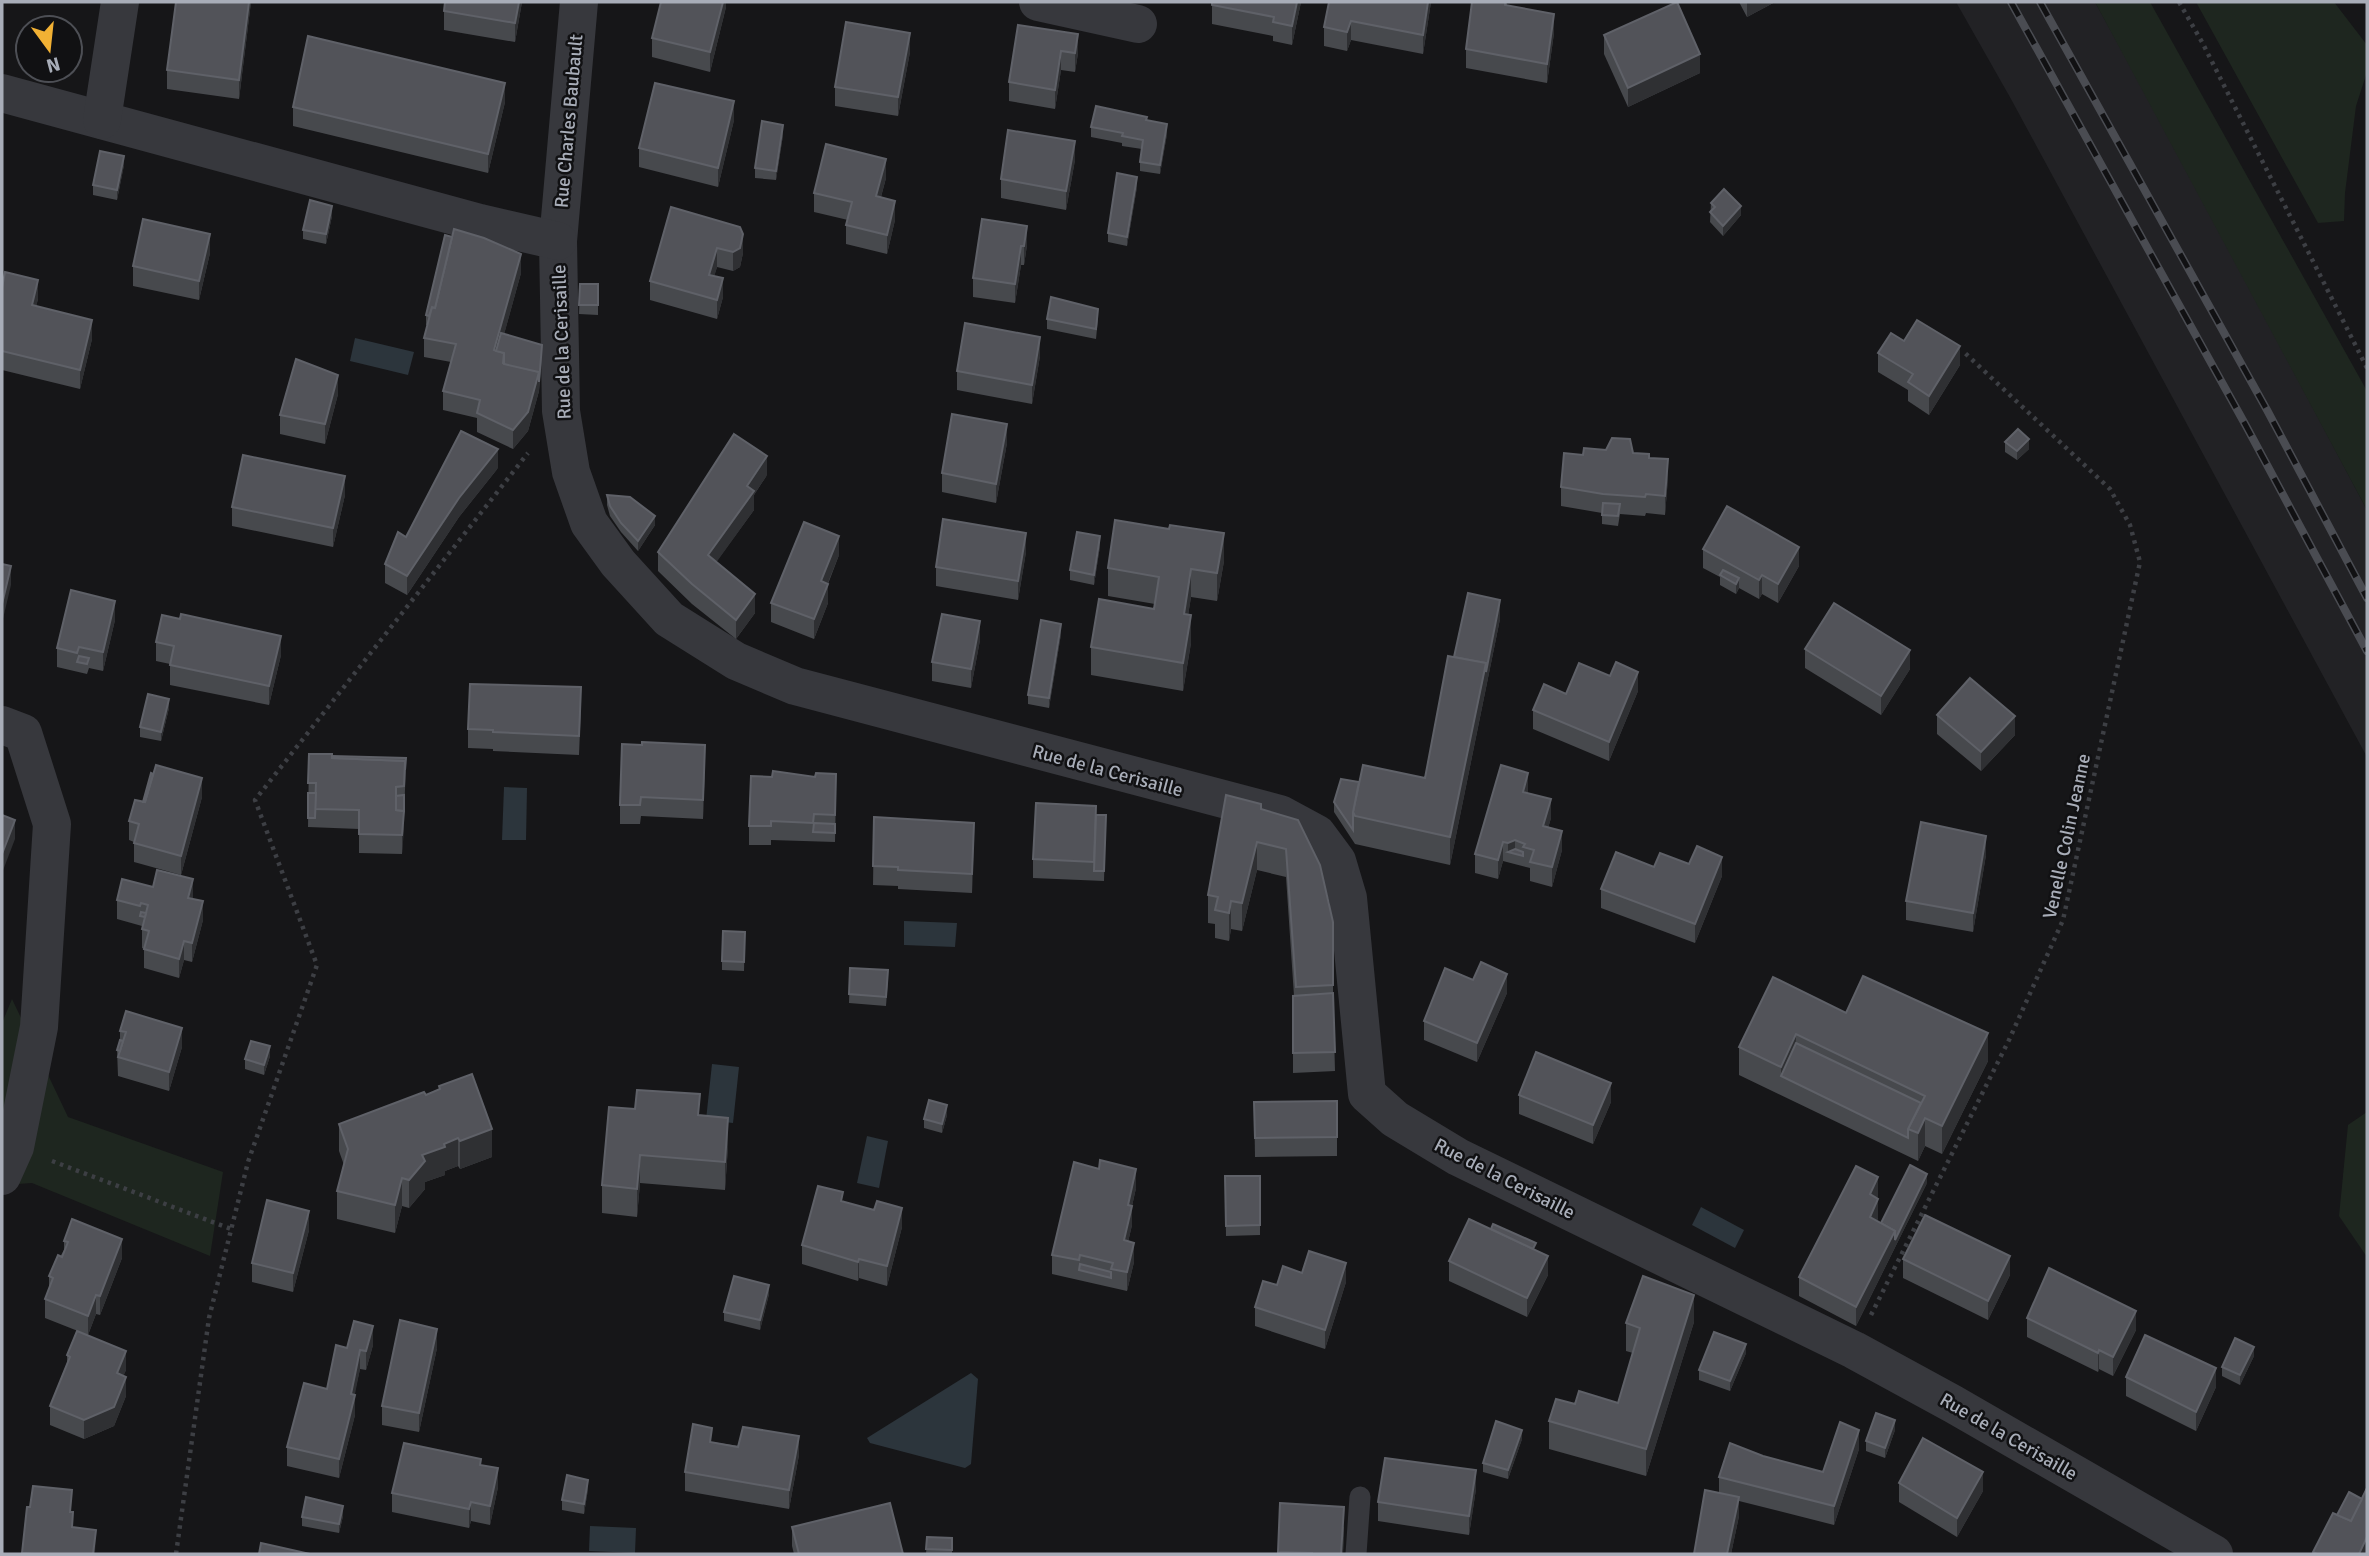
<svg xmlns="http://www.w3.org/2000/svg" width="2369" height="1556" font-family="Signika,sans-serif">
<style>
.built{fill:#222225}
.green{fill:#1e261f}
.water{fill:#2c353c}
.lines{fill:none;stroke-linecap:round;stroke-linejoin:round}
.path{stroke:#3d3f44;stroke-width:4.5;stroke-dasharray:3.5 5;stroke-linecap:butt}
.service{stroke:#37383d;stroke-width:21}
.minor{stroke:#37383d;stroke-width:38}
.rail-casing{stroke:#4a4c52;stroke-width:8}
.rail{stroke:#111113;stroke-width:5;stroke-dasharray:16;stroke-linecap:butt}
.wall{fill:#47494d}
.shaded-wall{fill:#2f3033}
.building{fill:#525359;stroke:#5f6168;stroke-width:2}
.labels{text-anchor:middle;stroke-width:5;stroke-linejoin:round;paint-order:stroke}
.street-label{font-size:19px;fill:#a8adb8;stroke:#111113}
</style>
<rect width="100%" height="100%" fill="#161618"/>
<!-- built -->
<polygon class="built" points="1956,2 2095,2 2159,118 2367,510 2367,757 2011,99"/>
<!-- green -->
<g class="green">
<polygon points="2095,2 2150,2 2367,391 2367,510"/>
<polygon points="2196,2 2334,2 2367,45 2367,72 2356,106 2345,193 2344,221 2318,223"/>
<polygon points="12,999 68,1117 223,1172 210,1256 32,1183 2,1185 2,1023"/>
<polygon points="2367,1112 2367,1257 2339,1216 2348,1125"/>
</g>
<!-- water -->
<g class="water">
<polygon points="355,338 414,352 408,375 350,361"/>
<polygon points="504,787 527,788 526,840 502,840"/>
<polygon points="904,921 957,923 955,947 904,945"/>
<polygon points="712,1064 739,1067 733,1123 706,1120"/>
<polygon points="867,1136 888,1141 879,1188 857,1183"/>
<polygon points="1701,1207 1744,1230 1735,1248 1692,1225"/>
<polygon points="971,1373 978,1379 971,1464 965,1468 870,1443 867,1438"/>
<polygon points="590,1526 636,1528 635,1553 589,1551"/>
</g>
<g class="lines">
<!-- path -->
<g class="path">
<polyline points="2179,2 2202,42 2367,368"/>
<polyline points="52,1161 231,1229"/>
<polyline points="1871,1315 2009,1040 2063,920 2140,562 2130,525 2110,489 1965,353"/>
<polyline points="176,1554 209,1318 248,1162 317,965 255,800 528,453"/>
</g>
<!-- service -->
<polyline class="service" points="1356,1554 1360,1497"/>
<!-- minor -->
<g class="minor">
<polyline points="579,2 558,241 561,411 571,472 589,523 618,563 669,619 736,661 795,686 1280,814 1317,834 1337,861 1348,898 1367,1094 1395,1119 1458,1157 1854,1350 1953,1404 2214,1554"/>
<polyline points="1038,2 1138,24"/>
<polyline points="2,93 480,223 558,241"/>
<polyline points="102,120 120,2"/>
<polyline points="2,725 23,733 52,824 39,1027 15,1147 2,1176"/>
</g>
<!-- rail casing -->
<g class="rail-casing">
<g id="rail">
<polyline points="2011,2 2245,424 2367,651"/>
<polyline points="2040,2 2267,410 2367,598"/>
</g>
</g>
<!-- rail -->
<use href="#rail" class="rail"/>
</g>
<!-- wall -->
<g class="wall">
<polygon points="176,2 251,2 239,99 167,89 167,70"/>
<polygon points="445,2 522,2 515,42 444,30 444,11"/>
<polygon points="726,2 726,7 710,72 652,57 652,38"/>
<polygon points="1301,2 1292,45 1273,41 1273,36 1212,24 1212,5"/>
<polygon points="1329,2 1431,2 1423,54 1351,40 1347,51 1324,46 1324,27"/>
<polygon points="1507,2 1507,6 1554,33 1547,83 1466,68 1466,49"/>
<polygon points="1739,2 1775,2 1747,17"/>
<polygon points="1018,25 1078,53 1075,72 1061,70 1055,109 1009,101 1009,82"/>
<polygon points="1604,35 1700,73 1628,107 1604,54"/>
<polygon points="910,52 898,116 835,106 835,87"/>
<polygon points="505,102 488,173 293,126 293,107"/>
<polygon points="734,120 718,187 639,167 639,148"/>
<polygon points="1147,121 1167,134 1160,174 1140,171 1140,162 1142,149 1122,146 1122,143 1091,137 1091,127"/>
<polygon points="783,135 776,180 755,178 755,168"/>
<polygon points="1075,160 1066,210 1001,198 1001,179"/>
<polygon points="124,165 117,200 93,195 93,185"/>
<polygon points="886,178 881,197 895,220 887,254 846,244 846,225 848,220 814,212 814,193"/>
<polygon points="1137,187 1127,246 1108,242 1108,233"/>
<polygon points="1711,203 1741,215 1723,236 1710,222"/>
<polygon points="671,207 743,253 740,267 733,271 717,267 714,276 723,297 717,319 650,300 650,281"/>
<polygon points="332,216 326,244 303,239 303,230"/>
<polygon points="1027,226 1027,245 1024,265 1021,265 1015,303 973,297 973,278"/>
<polygon points="210,253 199,300 133,286 133,266"/>
<polygon points="521,273 504,334 542,355 539,391 528,431 513,449 477,432 477,418 443,410 443,391 451,362 424,357 424,338 427,325 426,325 426,315"/>
<polygon points="580,284 598,284 598,315 579,314"/>
<polygon points="2,288 38,299 36,306 92,339 80,389 2,370"/>
<polygon points="1098,318 1096,339 1047,329 1047,319"/>
<polygon points="1904,341 1960,365 1929,415 1908,401 1908,390 1878,372 1878,353"/>
<polygon points="1040,356 1032,404 957,390 957,371"/>
<polygon points="338,394 325,444 280,434 280,415"/>
<polygon points="2005,442 2029,449 2017,460 2005,452"/>
<polygon points="1007,443 996,503 942,492 942,473"/>
<polygon points="1633,453 1649,458 1668,478 1665,515 1646,513 1645,516 1620,514 1618,526 1602,524 1602,513 1561,506 1561,487 1583,455"/>
<polygon points="498,468 459,517 407,595 385,583 385,564 406,537"/>
<polygon points="767,475 754,495 754,510 716,562 755,613 736,639 692,604 658,571 658,552"/>
<polygon points="345,495 333,547 232,526 232,507"/>
<polygon points="607,495 655,525 638,551 621,532 610,516 607,505"/>
<polygon points="1100,546 1094,585 1070,580 1070,570"/>
<polygon points="1703,549 1799,566 1778,603 1762,594 1759,599 1739,588 1736,594 1720,585 1720,577 1703,568"/>
<polygon points="1026,552 1018,600 936,586 936,567"/>
<polygon points="839,555 828,584 828,603 814,639 771,622 771,603"/>
<polygon points="1224,561 1217,601 1191,597 1188,615 1191,643 1183,691 1091,675 1091,647 1154,609 1155,604 1108,596 1108,568"/>
<polygon points="1500,619 1450,865 1355,844 1334,812 1334,802 1359,782 1425,778 1454,657"/>
<polygon points="115,620 103,671 89,668 87,674 57,667 57,648"/>
<polygon points="1061,634 1049,708 1028,704 1028,695"/>
<polygon points="980,640 971,688 932,681 932,662"/>
<polygon points="156,642 281,655 269,705 170,685 170,664 156,661"/>
<polygon points="1805,649 1910,669 1881,715 1805,668"/>
<polygon points="1638,691 1609,761 1533,729 1533,710 1566,694"/>
<polygon points="581,706 579,755 493,751 493,749 468,748 468,729"/>
<polygon points="169,708 161,741 140,737 140,727"/>
<polygon points="1937,715 2015,735 1981,771 1937,734"/>
<polygon points="309,754 406,768 402,854 359,853 359,829 308,827"/>
<polygon points="705,764 703,819 641,816 640,824 620,824 620,805"/>
<polygon points="836,793 835,842 771,840 771,845 749,845 749,826"/>
<polygon points="1528,793 1551,818 1548,828 1562,850 1552,887 1530,881 1530,868 1503,861 1498,879 1475,873 1475,854"/>
<polygon points="202,797 181,875 134,862 134,842 129,840 129,821 143,802"/>
<polygon points="1261,809 1333,922 1333,996 1335,1071 1293,1073 1293,996 1294,996 1286,877 1257,870 1242,931 1231,929 1229,941 1215,938 1215,924 1208,923 1208,895"/>
<polygon points="1096,815 1106,815 1104,881 1033,878 1033,859"/>
<polygon points="874,817 974,823 972,893 898,889 898,886 873,885"/>
<polygon points="1986,855 1973,932 1906,920 1906,901"/>
<polygon points="1654,867 1722,876 1695,943 1601,908 1601,889"/>
<polygon points="193,899 203,920 192,962 184,960 179,978 144,968 144,949 142,948 142,926 117,919 117,900"/>
<polygon points="745,932 744,971 722,970 722,961"/>
<polygon points="850,968 888,979 886,1006 849,1003"/>
<polygon points="1473,980 1507,993 1477,1062 1424,1040 1424,1021"/>
<polygon points="1846,1013 1988,1061 1942,1154 1925,1146 1918,1161 1739,1075 1739,1047"/>
<polygon points="120,1031 182,1047 169,1091 118,1076 117,1050 120,1040"/>
<polygon points="270,1056 264,1075 245,1069 245,1059"/>
<polygon points="439,1086 492,1157 460,1169 458,1166 445,1171 445,1175 425,1182 425,1189 409,1208 402,1206 395,1233 337,1219 337,1191 344,1165 339,1151 339,1124 439,1090"/>
<polygon points="1519,1095 1611,1102 1593,1144 1519,1114"/>
<polygon points="1337,1101 1337,1156 1255,1157 1254,1102"/>
<polygon points="609,1107 700,1115 728,1146 725,1190 640,1183 637,1217 602,1213 602,1185"/>
<polygon points="947,1115 942,1133 924,1128 924,1119"/>
<polygon points="1225,1176 1260,1176 1260,1235 1226,1236"/>
<polygon points="1927,1183 1856,1326 1799,1296 1799,1277 1878,1196 1877,1198 1878,1218 1877,1221 1881,1223"/>
<polygon points="1136,1188 1132,1206 1132,1225 1128,1242 1134,1262 1127,1291 1052,1274 1052,1255"/>
<polygon points="843,1202 902,1227 887,1286 859,1278 858,1281 802,1264 802,1245"/>
<polygon points="309,1230 293,1292 252,1282 252,1263"/>
<polygon points="64,1241 122,1258 100,1315 96,1314 88,1335 45,1318 45,1299 49,1288 49,1276 64,1250"/>
<polygon points="1903,1259 2010,1275 1988,1320 1903,1278"/>
<polygon points="1449,1261 1548,1275 1527,1317 1449,1281"/>
<polygon points="1302,1273 1346,1282 1325,1349 1255,1326 1255,1307 1277,1285"/>
<polygon points="769,1294 760,1330 724,1321 724,1312"/>
<polygon points="2027,1318 2136,1330 2113,1376 2099,1369 2098,1372 2027,1337"/>
<polygon points="1694,1322 1646,1476 1549,1449 1549,1421 1575,1404 1618,1403 1633,1353 1626,1351 1626,1323"/>
<polygon points="373,1345 366,1370 360,1369 354,1395 355,1415 339,1478 287,1466 287,1447 327,1389 347,1348"/>
<polygon points="437,1348 419,1432 382,1425 382,1406"/>
<polygon points="1746,1353 1730,1391 1699,1380 1699,1370"/>
<polygon points="67,1355 126,1370 123,1376 126,1396 114,1426 84,1439 50,1425 50,1406 67,1363"/>
<polygon points="2254,1356 2240,1385 2222,1376 2222,1367"/>
<polygon points="2126,1377 2216,1387 2196,1431 2126,1396"/>
<polygon points="1895,1430 1885,1458 1866,1451 1866,1441"/>
<polygon points="1522,1439 1508,1479 1483,1472 1483,1463"/>
<polygon points="712,1442 799,1455 789,1509 685,1491 685,1472"/>
<polygon points="1859,1449 1834,1525 1739,1501 1739,1516 1731,1554 1694,1554 1719,1493 1719,1477 1763,1456 1823,1472"/>
<polygon points="481,1465 498,1487 490,1525 471,1521 469,1528 392,1512 392,1493"/>
<polygon points="1899,1483 1983,1491 1957,1537 1899,1502"/>
<polygon points="588,1489 584,1514 562,1510 562,1500"/>
<polygon points="1476,1489 1469,1535 1378,1521 1378,1502"/>
<polygon points="1280,1503 1344,1527 1343,1554 1278,1554"/>
<polygon points="343,1516 339,1533 302,1526 302,1517"/>
<polygon points="792,1527 903,1554 794,1554 792,1546"/>
<polygon points="927,1537 952,1538 952,1554 926,1554"/>
</g>
<!-- shaded-wall -->
<g class="shaded-wall">
<polygon points="249,2 251,2 239,99 239,80"/>
<polygon points="519,2 522,2 515,42 515,23"/>
<polygon points="723,2 726,2 726,7 710,72 710,52"/>
<polygon points="1297,2 1301,2 1292,45 1292,26"/>
<polygon points="1428,2 1431,2 1423,54 1423,35"/>
<polygon points="1747,2 1775,2 1747,17"/>
<polygon points="1554,14 1554,33 1547,83 1547,64"/>
<polygon points="1351,21 1351,40 1347,51 1347,32"/>
<polygon points="910,33 910,52 898,116 898,97"/>
<polygon points="1078,34 1078,53 1075,72 1075,53"/>
<polygon points="1061,51 1061,70 1055,109 1055,90"/>
<polygon points="1700,54 1700,73 1628,107 1628,88"/>
<polygon points="505,83 505,102 488,173 488,154"/>
<polygon points="734,101 734,120 718,187 718,168"/>
<polygon points="1167,124 1167,134 1160,174 1160,165"/>
<polygon points="783,125 783,135 776,180 776,171"/>
<polygon points="1075,141 1075,160 1066,210 1066,191"/>
<polygon points="124,156 124,165 117,200 117,190"/>
<polygon points="886,159 886,178 876,215 876,196"/>
<polygon points="1137,177 1137,187 1127,246 1127,237"/>
<polygon points="895,201 895,220 887,254 887,235"/>
<polygon points="332,206 332,216 326,244 326,234"/>
<polygon points="1741,206 1741,215 1723,236 1723,226"/>
<polygon points="1027,226 1027,245 1024,265 1024,246"/>
<polygon points="210,234 210,253 199,300 199,281"/>
<polygon points="743,234 743,253 740,267 733,271 733,252"/>
<polygon points="1021,246 1021,265 1015,303 1015,284"/>
<polygon points="717,248 717,267 709,294 709,275"/>
<polygon points="521,254 521,273 497,360 494,350"/>
<polygon points="723,278 723,297 717,319 717,300"/>
<polygon points="38,280 38,299 32,324 32,305"/>
<polygon points="92,320 92,339 80,389 80,370"/>
<polygon points="1040,337 1040,356 1032,404 1032,385"/>
<polygon points="542,345 539,391 528,431 513,449 513,430"/>
<polygon points="1960,346 1960,365 1929,415 1929,396"/>
<polygon points="338,375 338,394 325,444 325,424"/>
<polygon points="1007,424 1007,443 996,503 996,484"/>
<polygon points="2029,439 2029,449 2017,460 2017,451"/>
<polygon points="498,449 498,468 459,517 407,595 407,576 459,498"/>
<polygon points="767,456 767,475 754,495 754,510 708,574 708,555 747,486"/>
<polygon points="1668,459 1668,478 1665,515 1665,496"/>
<polygon points="345,476 345,495 333,547 333,528"/>
<polygon points="655,516 655,525 638,551 638,541"/>
<polygon points="1026,533 1026,552 1018,600 1018,581"/>
<polygon points="1224,533 1224,561 1217,601 1217,573"/>
<polygon points="839,536 839,555 821,600 821,581"/>
<polygon points="1100,536 1100,546 1094,585 1094,575"/>
<polygon points="1799,547 1799,566 1778,603 1778,584"/>
<polygon points="11,566 11,585 2,623 2,604"/>
<polygon points="1191,569 1191,597 1184,641 1184,614"/>
<polygon points="1762,575 1762,594 1759,599 1759,580"/>
<polygon points="1739,578 1739,588 1736,594 1736,584"/>
<polygon points="828,584 828,603 814,639 814,619"/>
<polygon points="755,594 755,613 736,639 736,620"/>
<polygon points="1500,600 1500,619 1450,865 1450,837"/>
<polygon points="115,601 115,620 103,671 103,652"/>
<polygon points="1191,615 1191,643 1183,691 1183,663"/>
<polygon points="980,621 980,640 971,688 971,669"/>
<polygon points="1061,624 1061,634 1049,708 1049,698"/>
<polygon points="281,636 281,655 269,705 269,686"/>
<polygon points="1910,650 1910,669 1881,715 1881,696"/>
<polygon points="1638,672 1638,691 1609,761 1609,742"/>
<polygon points="169,699 169,708 161,741 161,732"/>
<polygon points="2015,716 2015,735 1981,771 1981,752"/>
<polygon points="705,745 705,764 703,819 703,800"/>
<polygon points="1528,773 1528,792 1523,811 1523,792"/>
<polygon points="202,778 202,797 181,875 181,856"/>
<polygon points="1551,799 1551,818 1543,845 1543,826"/>
<polygon points="404,811 404,830 402,854 402,835"/>
<polygon points="15,820 15,839 2,873 2,854"/>
<polygon points="974,823 974,842 972,893 972,874"/>
<polygon points="1562,831 1562,850 1552,887 1552,867"/>
<polygon points="1986,836 1986,855 1973,932 1973,913"/>
<polygon points="1515,840 1515,854 1508,852 1508,862 1508,843"/>
<polygon points="1257,842 1257,870 1242,931 1242,903"/>
<polygon points="1503,842 1503,861 1498,879 1498,860"/>
<polygon points="1722,857 1722,876 1695,943 1695,924"/>
<polygon points="193,879 193,898 188,917 188,898"/>
<polygon points="203,901 203,920 192,962 192,943"/>
<polygon points="1231,901 1231,929 1229,941 1229,913"/>
<polygon points="184,941 184,960 179,978 179,959"/>
<polygon points="1507,974 1507,993 1477,1062 1477,1043"/>
<polygon points="182,1028 182,1047 169,1091 169,1072"/>
<polygon points="1988,1033 1988,1061 1942,1154 1942,1126"/>
<polygon points="1796,1034 1796,1062 1781,1076 1781,1067"/>
<polygon points="270,1046 270,1056 264,1075 264,1065"/>
<polygon points="1611,1083 1611,1102 1593,1144 1593,1125"/>
<polygon points="947,1105 947,1115 942,1133 942,1124"/>
<polygon points="1925,1105 1925,1146 1918,1161 1918,1133"/>
<polygon points="728,1118 728,1146 725,1190 725,1162"/>
<polygon points="492,1129 492,1157 460,1169 460,1141"/>
<polygon points="458,1138 458,1166 445,1171 445,1175 425,1182 425,1189 409,1208 409,1180 422,1155 444,1144"/>
<polygon points="640,1155 640,1183 637,1217 637,1189"/>
<polygon points="1136,1169 1136,1188 1132,1206 1132,1225 1124,1259 1124,1240 1128,1205"/>
<polygon points="1927,1174 1927,1183 1856,1326 1856,1307 1895,1231"/>
<polygon points="1878,1177 1878,1196 1870,1213 1870,1194"/>
<polygon points="402,1178 402,1206 395,1233 395,1205"/>
<polygon points="1878,1199 1878,1218 1870,1236 1870,1217"/>
<polygon points="902,1208 902,1227 887,1286 887,1266"/>
<polygon points="309,1211 309,1230 293,1292 293,1273"/>
<polygon points="122,1239 122,1258 100,1315 100,1296"/>
<polygon points="1134,1243 1134,1262 1127,1291 1127,1272"/>
<polygon points="1548,1256 1548,1275 1527,1317 1527,1298"/>
<polygon points="2010,1256 2010,1275 1988,1320 1988,1301"/>
<polygon points="859,1259 859,1278 858,1281 858,1262"/>
<polygon points="1346,1263 1346,1282 1325,1349 1325,1330"/>
<polygon points="769,1285 769,1294 760,1330 760,1320"/>
<polygon points="96,1295 96,1314 88,1335 88,1316"/>
<polygon points="1694,1295 1694,1322 1646,1476 1646,1449"/>
<polygon points="2136,1311 2136,1330 2113,1376 2113,1357"/>
<polygon points="373,1326 373,1345 366,1370 366,1351"/>
<polygon points="437,1329 437,1348 419,1432 419,1413"/>
<polygon points="1746,1344 1746,1353 1730,1391 1730,1381"/>
<polygon points="2254,1347 2254,1356 2240,1385 2240,1375"/>
<polygon points="360,1350 360,1369 353,1404 355,1395 355,1415 339,1478 339,1459"/>
<polygon points="2099,1350 2099,1369 2098,1372 2098,1353"/>
<polygon points="126,1351 126,1370 117,1392 117,1373"/>
<polygon points="2216,1368 2216,1387 2196,1431 2196,1412"/>
<polygon points="126,1377 126,1396 114,1426 84,1439 84,1420"/>
<polygon points="1895,1420 1895,1430 1885,1458 1885,1448"/>
<polygon points="1522,1430 1522,1439 1508,1479 1508,1470"/>
<polygon points="1859,1430 1859,1449 1834,1525 1834,1506"/>
<polygon points="799,1436 799,1455 789,1509 789,1490"/>
<polygon points="498,1468 498,1487 490,1525 490,1506"/>
<polygon points="1476,1470 1476,1489 1469,1535 1469,1516"/>
<polygon points="1983,1472 1983,1491 1957,1537 1957,1518"/>
<polygon points="588,1480 588,1489 584,1514 584,1504"/>
<polygon points="1739,1497 1739,1516 1731,1554 1727,1554"/>
<polygon points="471,1502 471,1521 469,1528 469,1509"/>
<polygon points="343,1506 343,1516 339,1533 339,1524"/>
<polygon points="1344,1507 1343,1554 1341,1554"/>
<polygon points="96,1530 95,1554 93,1554"/>
<polygon points="2367,1537 2367,1554 2359,1554"/>
</g>
<!-- building -->
<g class="building">
<polygon points="176,2 249,2 239,80 167,70"/>
<polygon points="445,2 519,2 515,23 444,11"/>
<polygon points="661,2 723,2 710,52 652,38"/>
<polygon points="1212,2 1297,2 1292,26 1273,22 1274,17 1212,5"/>
<polygon points="1329,2 1428,2 1423,35 1351,21 1347,32 1324,27"/>
<polygon points="1472,2 1505,2 1505,5 1554,14 1547,64 1466,49"/>
<polygon points="1677,2 1700,54 1628,88 1604,35"/>
<polygon points="846,22 910,33 898,97 835,87"/>
<polygon points="1018,25 1078,34 1075,53 1061,51 1055,90 1009,82"/>
<polygon points="308,36 505,83 488,154 293,107"/>
<polygon points="655,83 734,101 718,168 639,148"/>
<polygon points="1096,106 1147,117 1146,120 1167,124 1160,165 1140,162 1143,140 1122,136 1123,133 1091,127"/>
<polygon points="762,121 783,125 776,171 755,168"/>
<polygon points="1008,130 1075,141 1066,191 1001,179"/>
<polygon points="826,144 886,159 876,196 895,201 887,235 846,225 852,202 814,193"/>
<polygon points="100,151 124,156 117,190 93,185"/>
<polygon points="1117,173 1137,177 1127,237 1108,233"/>
<polygon points="1724,189 1741,206 1723,226 1710,212 1715,207 1711,203"/>
<polygon points="310,200 332,206 326,234 303,230"/>
<polygon points="671,207 740,227 743,234 740,248 733,252 717,248 709,275 723,278 717,300 650,281"/>
<polygon points="143,219 210,234 199,281 133,266"/>
<polygon points="982,219 1027,226 1024,246 1021,246 1015,284 973,278"/>
<polygon points="454,229 484,238 521,254 494,350 504,353 503,363 539,372 528,412 513,430 477,413 480,400 443,391 456,344 424,338 432,307 435,308"/>
<polygon points="445,235 452,237 435,308 432,307 429,316 426,315"/>
<polygon points="5,272 38,280 32,305 92,320 80,370 2,351 2,288"/>
<polygon points="580,284 598,284 598,305 579,305"/>
<polygon points="1051,297 1098,309 1096,329 1047,319"/>
<polygon points="1917,320 1960,346 1929,396 1908,382 1913,374 1878,353 1891,333 1904,341"/>
<polygon points="965,323 1040,337 1032,385 957,371"/>
<polygon points="501,333 542,345 539,382 539,372 504,364 504,353 496,351"/>
<polygon points="296,359 338,375 325,424 280,415"/>
<polygon points="952,414 1007,424 996,484 942,473"/>
<polygon points="2018,429 2029,439 2017,451 2005,442"/>
<polygon points="461,431 498,449 459,498 407,576 385,564 398,532 406,537"/>
<polygon points="734,434 767,456 747,486 754,491 708,555 755,594 736,620 692,584 658,552"/>
<polygon points="1612,438 1630,439 1633,453 1649,454 1649,458 1668,459 1665,496 1646,494 1645,497 1603,494 1561,487 1564,453 1583,455 1584,448 1606,450"/>
<polygon points="243,455 345,476 333,528 232,507"/>
<polygon points="607,495 630,497 655,516 638,541 621,523 610,506"/>
<polygon points="1603,503 1620,504 1618,516 1602,515"/>
<polygon points="1727,506 1799,547 1778,584 1762,575 1759,580 1703,549"/>
<polygon points="943,519 1026,533 1018,581 936,567"/>
<polygon points="1115,520 1169,529 1170,525 1224,533 1217,573 1191,569 1184,614 1191,615 1183,663 1091,647 1099,599 1154,609 1159,577 1108,568"/>
<polygon points="804,522 839,536 821,581 828,584 814,619 771,603"/>
<polygon points="1077,532 1100,536 1094,575 1070,570"/>
<polygon points="2,564 11,566 2,604"/>
<polygon points="1723,570 1739,578 1736,584 1720,575"/>
<polygon points="71,590 115,601 103,652 79,647 77,653 57,648"/>
<polygon points="1468,593 1500,600 1486,672 1486,663 1454,657"/>
<polygon points="1834,603 1910,650 1881,696 1805,649"/>
<polygon points="181,614 281,636 269,686 170,665 174,646 156,642 162,615 180,619"/>
<polygon points="942,614 980,621 971,669 932,662"/>
<polygon points="1041,620 1061,624 1049,698 1028,695"/>
<polygon points="79,656 89,658 87,664 77,662"/>
<polygon points="1448,656 1486,663 1450,837 1355,816 1353,812 1363,765 1425,778"/>
<polygon points="1616,662 1638,672 1609,742 1533,710 1544,684 1566,694 1579,663 1610,676"/>
<polygon points="1970,678 2015,716 1981,752 1937,715"/>
<polygon points="470,684 581,687 579,736 493,732 493,730 468,729"/>
<polygon points="148,694 169,699 161,732 140,727"/>
<polygon points="642,742 705,745 703,800 641,797 640,805 620,805 622,744 642,745"/>
<polygon points="309,754 332,754 332,758 405,761 404,786 396,787 396,810 404,811 402,835 359,834 359,810 315,809 316,783 308,783"/>
<polygon points="332,756 406,758 405,770 405,761 332,758"/>
<polygon points="156,765 202,778 181,856 134,843 139,824 129,821 135,800 145,802"/>
<polygon points="1501,765 1528,773 1523,792 1551,799 1543,826 1562,831 1552,867 1530,862 1534,850 1523,847 1525,844 1515,840 1508,843 1503,842 1498,860 1475,854"/>
<polygon points="773,771 815,777 816,773 836,774 835,815 814,814 813,823 771,821 771,826 749,826 751,776 772,777"/>
<polygon points="151,773 153,774 145,802 143,802"/>
<polygon points="1341,779 1359,782 1353,812 1353,830 1334,802"/>
<polygon points="308,793 316,793 315,818 308,818"/>
<polygon points="404,795 404,811 396,810 396,796"/>
<polygon points="1226,795 1261,804 1261,809 1298,820 1320,865 1333,922 1333,985 1296,987 1286,849 1257,842 1242,903 1231,901 1229,913 1215,910 1218,897 1208,895"/>
<polygon points="1036,803 1096,806 1094,862 1033,859"/>
<polygon points="2,815 15,820 2,854"/>
<polygon points="1096,815 1106,815 1104,871 1094,871"/>
<polygon points="874,817 974,823 972,874 898,870 898,867 873,866"/>
<polygon points="1921,822 1986,836 1973,913 1906,901"/>
<polygon points="814,823 835,824 835,833 813,832"/>
<polygon points="1697,846 1722,857 1695,924 1601,889 1616,852 1654,867 1660,853 1689,864"/>
<polygon points="1515,849 1523,852 1523,856 1508,852"/>
<polygon points="157,870 193,879 188,898 203,901 192,943 184,941 179,959 144,949 149,931 142,929 148,905 141,903 140,906 117,900 122,879 153,887"/>
<polygon points="141,912 146,913 145,917 140,916"/>
<polygon points="723,931 745,932 744,962 722,961"/>
<polygon points="1481,962 1507,974 1477,1043 1424,1021 1445,968 1473,980"/>
<polygon points="850,968 888,970 886,997 849,994"/>
<polygon points="1863,976 1988,1033 1942,1126 1925,1118 1918,1133 1908,1129 1925,1096 1796,1034 1781,1067 1739,1047 1773,977 1846,1013"/>
<polygon points="1333,993 1335,1052 1293,1053 1293,996"/>
<polygon points="126,1011 182,1028 169,1072 118,1057 126,1032 120,1031"/>
<polygon points="120,1040 123,1041 120,1051 117,1050"/>
<polygon points="251,1041 270,1046 264,1065 245,1059"/>
<polygon points="1796,1043 1921,1103 1908,1129 1908,1138 1781,1076"/>
<polygon points="1536,1052 1611,1083 1593,1125 1519,1095"/>
<polygon points="472,1074 492,1129 460,1141 458,1138 444,1144 445,1147 422,1155 425,1161 409,1180 402,1178 395,1205 337,1191 348,1149 339,1124 424,1092 426,1095 440,1089 439,1086"/>
<polygon points="637,1090 700,1094 698,1115 728,1118 725,1162 640,1155 637,1189 602,1185 609,1107 635,1109"/>
<polygon points="929,1100 947,1105 942,1124 924,1119"/>
<polygon points="1337,1101 1337,1137 1255,1138 1254,1102"/>
<polygon points="1100,1160 1136,1169 1128,1205 1132,1206 1124,1240 1134,1243 1127,1272 1111,1269 1113,1263 1080,1255 1079,1260 1052,1255 1074,1162 1099,1169"/>
<polygon points="1910,1165 1927,1174 1895,1240 1895,1231 1881,1223"/>
<polygon points="1856,1166 1878,1177 1870,1194 1878,1199 1870,1217 1895,1231 1856,1307 1799,1277"/>
<polygon points="1225,1176 1260,1176 1260,1225 1226,1226"/>
<polygon points="818,1186 843,1192 841,1201 874,1210 877,1201 902,1208 887,1266 859,1259 858,1262 802,1245"/>
<polygon points="267,1200 309,1211 293,1273 252,1263"/>
<polygon points="1925,1215 2010,1256 1988,1301 1903,1259"/>
<polygon points="72,1219 122,1239 100,1296 96,1295 88,1316 45,1299 53,1278 49,1276 58,1255 62,1257 68,1242 64,1241"/>
<polygon points="1469,1219 1548,1256 1527,1298 1449,1261"/>
<polygon points="1493,1224 1536,1243 1533,1249 1491,1229"/>
<polygon points="1309,1251 1346,1263 1325,1330 1255,1307 1263,1281 1277,1285 1283,1266 1302,1273"/>
<polygon points="1080,1264 1111,1272 1111,1278 1079,1270"/>
<polygon points="2049,1268 2136,1311 2113,1357 2099,1350 2098,1353 2027,1318"/>
<polygon points="734,1276 769,1285 760,1320 724,1312"/>
<polygon points="1643,1276 1694,1295 1646,1449 1549,1421 1556,1399 1575,1404 1579,1391 1618,1403 1640,1328 1626,1323"/>
<polygon points="400,1320 437,1329 419,1413 382,1406"/>
<polygon points="354,1321 373,1326 366,1351 360,1350 351,1394 355,1395 339,1459 287,1447 304,1383 327,1389 336,1345 347,1348"/>
<polygon points="77,1331 126,1351 117,1373 126,1377 114,1407 84,1420 50,1406 70,1357 67,1355"/>
<polygon points="1714,1332 1746,1344 1730,1381 1699,1370"/>
<polygon points="2145,1335 2216,1368 2196,1412 2126,1377"/>
<polygon points="2235,1338 2254,1347 2240,1375 2222,1367"/>
<polygon points="1876,1413 1895,1420 1885,1448 1866,1441"/>
<polygon points="1496,1421 1522,1430 1508,1470 1483,1463"/>
<polygon points="1840,1422 1859,1430 1834,1506 1719,1477 1730,1443 1763,1456 1823,1472"/>
<polygon points="693,1424 712,1428 710,1442 738,1447 743,1427 799,1436 789,1490 685,1472"/>
<polygon points="1923,1438 1983,1472 1957,1518 1899,1483"/>
<polygon points="404,1443 481,1459 480,1465 498,1468 490,1506 471,1502 469,1509 392,1493"/>
<polygon points="1385,1458 1476,1470 1469,1516 1378,1502"/>
<polygon points="567,1475 588,1480 584,1504 562,1500"/>
<polygon points="33,1486 72,1490 70,1512 73,1512 72,1527 96,1530 93,1554 35,1554 22,1553 27,1507 30,1507"/>
<polygon points="2367,1488 2367,1537 2359,1554 2317,1554 2313,1552 2333,1513 2351,1521"/>
<polygon points="1705,1490 1739,1497 1727,1554 1694,1554"/>
<polygon points="2349,1492 2362,1499 2351,1521 2337,1515"/>
<polygon points="306,1497 343,1506 339,1524 302,1517"/>
<polygon points="890,1503 903,1554 799,1554 792,1527"/>
<polygon points="1280,1503 1344,1507 1341,1554 1312,1554 1312,1553 1278,1552"/>
<polygon points="927,1537 952,1538 952,1550 926,1549"/>
<polygon points="261,1543 310,1554 259,1554"/>
</g>
<g class="labels">
<!-- street labels -->
<g class="street-label">
<text transform="translate(568 121) rotate(-85)" y="7">Rue Charles Baubault</text>
<text transform="translate(561 342) rotate(-92)" y="7">Rue de la Cerisaille</text>
<text transform="translate(1108 770) rotate(15)" y="7">Rue de la Cerisaille</text>
<text transform="translate(2066 836) rotate(-78)" y="7">Venelle Colin Jeanne</text>
<text transform="translate(1505 1178) rotate(27)" y="7">Rue de la Cerisaille</text>
<text transform="translate(2009 1436) rotate(30)" y="7">Rue de la Cerisaille</text>
</g>
</g>
<!-- border -->
<rect width="2369" height="1556" fill="none" stroke="#a8adb8" stroke-width="7"/>
<!-- north arrow -->
<g transform="translate(49 49) rotate(165)"><circle r="33" fill="#111113" stroke="#4d4f55" stroke-width="2"/>
<path d="M0-5L12 26L0 18L-12 26Z" fill="#f2b134"/>
<text y="-10" font-size="19" font-weight="bold" text-anchor="middle" fill="#a8adb8">N</text>
</g>
</svg>
